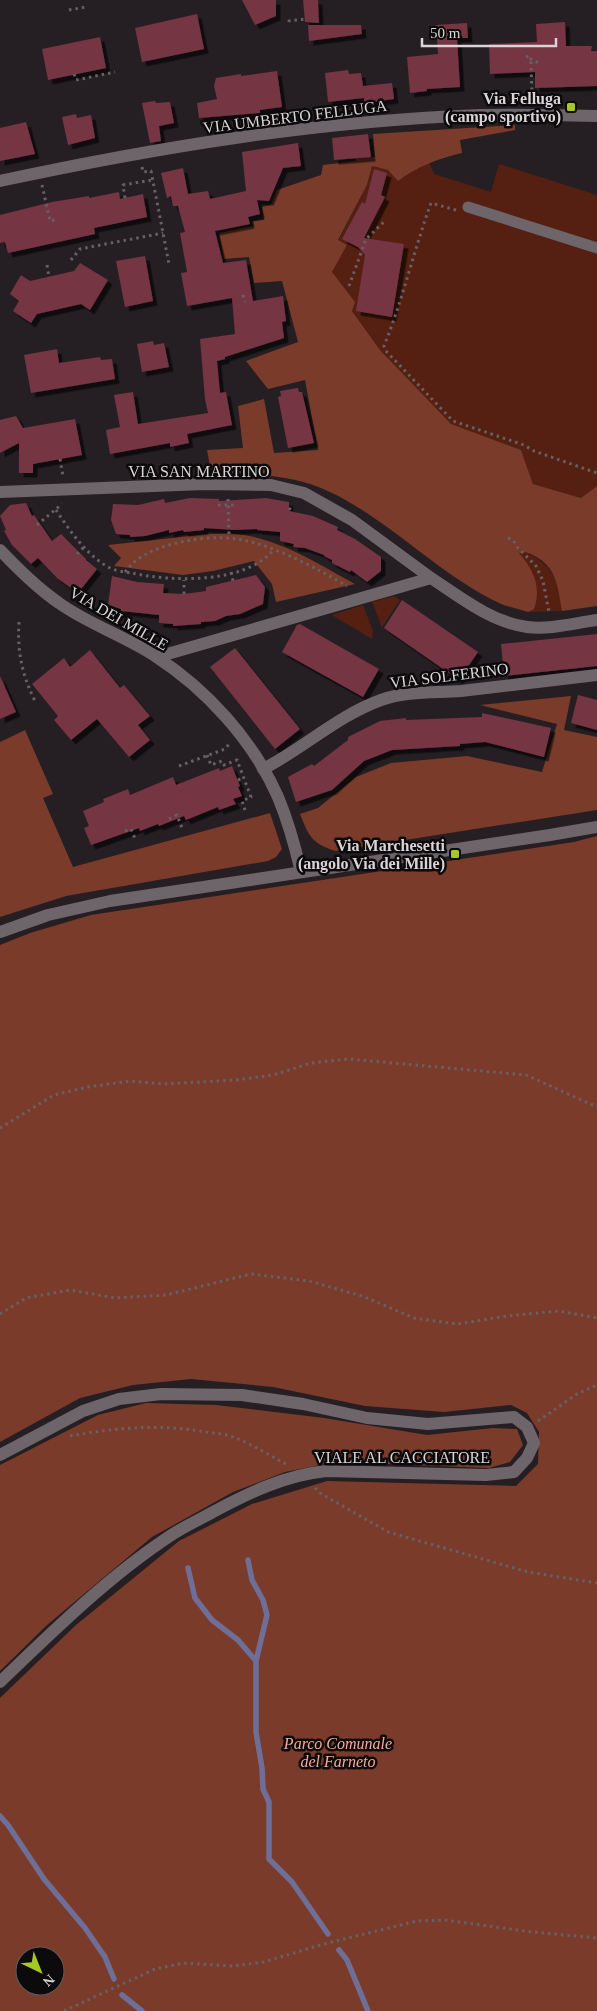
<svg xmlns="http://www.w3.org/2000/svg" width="597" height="2011" font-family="'Times New Roman',serif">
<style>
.green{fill:#552011}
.forest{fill:#7a3b2a;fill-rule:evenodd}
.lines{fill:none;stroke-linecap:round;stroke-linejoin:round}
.stream{stroke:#6f6e96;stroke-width:5.5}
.building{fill:#753443;filter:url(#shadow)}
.path{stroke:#676165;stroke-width:3;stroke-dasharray:2.5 4;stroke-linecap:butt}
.lane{stroke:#6d656a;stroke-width:11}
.street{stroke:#6d656a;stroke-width:12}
.secondary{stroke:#6d656a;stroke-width:12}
.poi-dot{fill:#a5c823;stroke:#0c0a0b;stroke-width:2}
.labels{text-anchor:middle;stroke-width:5;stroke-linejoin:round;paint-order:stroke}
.poi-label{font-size:16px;font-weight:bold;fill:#d9d4d7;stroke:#0c0a0b;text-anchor:end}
.street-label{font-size:16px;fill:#d9d4d7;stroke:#0c0a0b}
.park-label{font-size:16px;font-style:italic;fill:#f9ab95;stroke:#0c0a0b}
</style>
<defs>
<filter id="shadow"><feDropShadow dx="4.5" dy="4.5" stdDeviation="0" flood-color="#0009"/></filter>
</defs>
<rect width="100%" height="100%" fill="#251f23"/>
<!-- green -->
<g class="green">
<polygon points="429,162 434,174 491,192 499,164 597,195 597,486 581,498 533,484 521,450 451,425 380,350 352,311 332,272 347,245 338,241 367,185 372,166 388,170 398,180 410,171"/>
<path d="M527,552C557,570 557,578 562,611L528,612L534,608L519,553Z"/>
<polygon points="394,596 400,600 382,627 372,602"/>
<polygon points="363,605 373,631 372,639 332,615"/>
</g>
<!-- forest -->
<g class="forest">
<path d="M515,125V130L460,140L462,153C438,159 417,166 398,181L388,170L372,166L367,185L338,240L347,245L332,272L355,302L352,311L380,350L451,424L521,450L533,484L581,498L597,486V606L562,611C558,591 558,570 538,558C531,554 527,551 519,553C533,569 542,587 534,609L528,612C518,609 508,607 499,603C438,574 391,521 330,492C293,474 251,474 211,472L207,450L243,448L238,406L264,399L274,453L318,450L305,380L268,389L246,361L298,342L282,281L254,283L249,257L224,259L219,233L254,226L253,221L264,220L262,207L271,205L277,190L321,175L323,165L356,161V158L375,157L373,134Z"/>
<path d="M208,534C217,534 226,533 235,534C277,537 319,564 355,584L276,602L272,584L254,561L213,571L183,575L114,566L121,558L108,545Z"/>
<path d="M571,696L564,730L597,737V810L335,851C311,843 309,836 300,814L318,808L356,777L391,763L467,756L542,772L557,724L480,705Z"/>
<polygon points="25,730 53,794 43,798 73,867 270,813 282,849 276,857 268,861 66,896 0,917 0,742"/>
<path d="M597,836V2011H0V1698L76,1625L179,1541L252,1504L327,1481L516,1486L538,1464L539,1432L527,1413L511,1405L444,1412L365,1406L273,1387L191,1379L133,1385L80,1398L0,1442V945L30,933L91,915L574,842ZM25,1956H55V1986H25Z"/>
<polygon points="146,1403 216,1405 324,1418 427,1435 493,1428 517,1429 523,1445 510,1462 489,1468 390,1464 325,1464 285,1472 233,1492 152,1537 47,1625 0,1671 0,1465 98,1415"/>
</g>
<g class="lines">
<!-- stream -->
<g class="stream">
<polyline points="248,1560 252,1580 263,1600 267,1615 256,1661 256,1732 262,1768 263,1789 269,1802 269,1859 292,1882 328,1934"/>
<polyline points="188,1568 195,1598 212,1620 238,1640 256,1661"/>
<polyline points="0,1816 8,1825 44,1879 85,1928 105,1957 114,1979"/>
<polyline points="339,1950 347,1960 368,2011"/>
<polyline points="122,1995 142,2011"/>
</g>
</g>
<!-- building -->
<g class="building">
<polygon points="242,0 276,0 276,16 255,25"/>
<polygon points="303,0 318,0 319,23 305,22"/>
<polygon points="197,14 204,49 142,62 135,28"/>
<polygon points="565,22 566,46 592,46 591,51 597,51 597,86 535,88 535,72 490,74 489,44 537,42 536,24"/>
<polygon points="467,23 468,38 457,38 460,87 427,89 427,91 410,93 407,57 438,54 436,25"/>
<polygon points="308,25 361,25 362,34 309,41"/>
<polygon points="100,37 106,68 48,80 42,49"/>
<polygon points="348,70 349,74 361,73 363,86 392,83 394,99 364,103 364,98 328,102 325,73"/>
<polygon points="277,71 282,107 260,110 260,113 199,118 197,103 217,99 214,86 216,78 241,74 241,76"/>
<polygon points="155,101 156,103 170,102 174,123 159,126 161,141 150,143 142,103"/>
<polygon points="76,114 77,118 91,115 95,138 68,145 62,117"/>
<polygon points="26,122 35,154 0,161 0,128"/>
<polygon points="368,134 371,157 334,160 332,138"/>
<polygon points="298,143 301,166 283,168 269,201 257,200 260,214 248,217 250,224 215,231 223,263 246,260 253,301 283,296 286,321 282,322 284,338 225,357 225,359 217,361 220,393 226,392 232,425 187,434 189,443 170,447 170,443 110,454 106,430 120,427 114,395 133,392 138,424 208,413 205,399 200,339 235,334 232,298 187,306 181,273 187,272 180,233 185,232 178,206 173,206 171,196 167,198 161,173 183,168 188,194 208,191 210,199 246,191 242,152"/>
<polygon points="374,169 387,173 381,195 385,197 364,238 404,244 392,317 356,311 365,255 358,247 342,239 362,202 365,204"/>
<polygon points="119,192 120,199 143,194 147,217 94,228 95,234 8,253 5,242 0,243 0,215 52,202 89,196 89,198"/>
<polygon points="145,256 153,301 125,307 116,261"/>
<polygon points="80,263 108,280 90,310 81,304 37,314 31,323 13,311 19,301 10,294 21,275 30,281 74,271"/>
<polygon points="153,341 154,345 164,343 169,367 142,372 137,344"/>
<polygon points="57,349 59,363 100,357 101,360 112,359 115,379 31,393 24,355"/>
<polygon points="298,388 299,392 302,392 314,443 288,448 278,397 281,396 280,391"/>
<polygon points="16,416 23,428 75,419 82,455 33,464 33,473 19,473 19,443 0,453 0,420"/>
<polygon points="190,498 219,499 219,501 266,498 289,502 289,511 313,516 338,527 337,530 355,539 381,557 381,571 367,582 351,570 350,572 332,563 332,560 324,556 324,555 305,548 293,547 294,544 280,541 280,532 257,530 257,529 235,530 204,528 204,530 184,532 183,530 169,533 169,530 145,536 130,537 130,535 116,534 111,520 113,504 138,505 164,499 165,503"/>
<polygon points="26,503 32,516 34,515 52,541 61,534 86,559 86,560 97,569 78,593 57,578 38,558 31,564 12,545 4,531 6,530 0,516 10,505"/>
<polygon points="256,575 265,587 263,604 240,614 226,616 215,621 201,622 201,624 173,626 173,624 159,623 159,615 121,611 121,609 108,605 112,576 137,582 164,584 163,593 184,594 206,591 206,587"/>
<polygon points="402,600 478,652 459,680 384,628"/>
<polygon points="300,624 379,669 363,697 282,652 297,625"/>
<polygon points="597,634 597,666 504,676 501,644"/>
<polygon points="235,648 300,729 275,749 210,667"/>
<polygon points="90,650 120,688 124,685 150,716 138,725 150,740 129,757 97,719 71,740 54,720 58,716 32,684 64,658 70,667"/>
<polygon points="0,676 16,712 0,719"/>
<polygon points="578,695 597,700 597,730 571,723"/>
<polygon points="482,713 551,728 544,757 485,742 460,744 460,746 392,750 364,761 332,790 296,802 288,777 312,764 314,766 348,740 348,737 380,721 406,718 406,720 482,717"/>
<polygon points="232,766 240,786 238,787 242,796 233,799 236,804 219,810 218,807 186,820 184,816 159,826 158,824 140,831 139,828 91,845 84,828 89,826 83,811 104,802 103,799 128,789 130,795 173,777 176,785 219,768 220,771"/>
</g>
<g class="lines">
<!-- path -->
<g class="path">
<polyline points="69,10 86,7"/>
<polyline points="289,22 289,21 305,19"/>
<polyline points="526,57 531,56 531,62"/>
<polyline points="538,62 531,62 532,95 554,96 554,102"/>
<polyline points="74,74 76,80 115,72"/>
<polyline points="142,167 143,172 151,171 169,264"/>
<polyline points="42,185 50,221 55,220"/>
<polyline points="125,198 123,185 152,180"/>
<path d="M456,210L431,203C414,250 403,299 384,346L385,350L453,421L524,445L534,451L597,473"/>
<polyline points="71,260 80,249 163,233"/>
<polyline points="47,265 49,277"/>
<polyline points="349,286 366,239 385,221"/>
<polyline points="243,295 245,302"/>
<polyline points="60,459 63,476"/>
<polyline points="228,499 229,538"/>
<polyline points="218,505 234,505"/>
<polyline points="289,508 293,512"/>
<path d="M56,510C70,531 87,556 110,568C116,571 125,572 132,573C171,582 246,584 273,550"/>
<polyline points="37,525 62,504"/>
<polyline points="508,538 513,540 518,548 536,566 543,581 549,612"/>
<polyline points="77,554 84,547"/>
<path d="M125,572C136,558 149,551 166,546C189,539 218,535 242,540C273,545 320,570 347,586"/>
<polyline points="231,572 233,581"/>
<polyline points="184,594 184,580"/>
<path d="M19,622C17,651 22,675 35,701"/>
<polyline points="207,755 211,765 222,761 224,765 237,760 251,797 242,801 245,810"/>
<polyline points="179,766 225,749 230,743"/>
<polyline points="238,780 244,778"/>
<polyline points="169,819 177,815 182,828"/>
<polyline points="125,831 131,829 136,841"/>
<polyline points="0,1128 54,1095 88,1087 130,1081 163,1084 236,1080 273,1075 311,1063 349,1059 526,1075 597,1107"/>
<polyline points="0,1314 26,1298 70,1290 115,1298 166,1295 251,1274 309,1281 365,1297 414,1318 457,1324 507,1316 559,1311 597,1318"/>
<polyline points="538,1421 577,1394 597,1385"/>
<path d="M70,1436C114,1428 156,1424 200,1431C209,1433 218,1433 227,1435C247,1441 267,1454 286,1464"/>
<polyline points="315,1488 320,1493 388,1532 528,1572 597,1583"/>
<polyline points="64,2011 155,1969 184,1963 233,1966 264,1962 320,1945 417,1921 445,1920 532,1932 597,1938"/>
</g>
<!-- lane -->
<polyline class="lane" points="468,207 597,248"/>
<!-- street -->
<g class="street">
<path d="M0,181C158,147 318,121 480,115C519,114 558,115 597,116"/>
<polyline points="0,492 204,484 271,485 304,493 352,520 431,578"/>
<path d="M0,550C18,569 37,588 59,603C88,624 125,636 155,656C206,689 253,740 278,797C288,821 295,846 301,872"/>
<path d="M157,657L431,578C460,597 491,622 527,627C549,630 575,623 597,620"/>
<path d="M263,769C304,748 337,716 381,700C407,691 435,693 461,691C506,686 552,680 597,675"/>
<path d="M0,1455L83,1411L119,1399L161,1394L242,1395L303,1404L367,1418L428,1424L514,1417L527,1427L534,1443L527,1458L514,1472L486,1475L326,1471C286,1475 248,1493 213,1512C199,1520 183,1527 170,1536C109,1576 52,1632 0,1682"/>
</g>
<!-- secondary -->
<polyline class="secondary" points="0,932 48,915 110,901 550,835 597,827"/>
</g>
<!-- markers -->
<g class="poi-dot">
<rect x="566" y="102" width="10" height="10" rx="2.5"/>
<rect x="450" y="849" width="10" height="10" rx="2.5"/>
</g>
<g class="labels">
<!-- poi labels -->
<g class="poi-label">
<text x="561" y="104">Via Felluga<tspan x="561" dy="18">(campo sportivo)</tspan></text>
<text x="445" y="851">Via Marchesetti<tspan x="445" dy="18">(angolo Via dei Mille)</tspan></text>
</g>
<!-- street labels -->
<g class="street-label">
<text transform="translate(295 116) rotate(-7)" y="6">VIA UMBERTO FELLUGA</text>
<text x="199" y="477">VIA SAN MARTINO</text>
<text transform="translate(119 618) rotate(30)" y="6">VIA DEI MILLE</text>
<text transform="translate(449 675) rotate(-7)" y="6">VIA SOLFERINO</text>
<text x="402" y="1463">VIALE AL CACCIATORE</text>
</g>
<!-- park labels -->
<g class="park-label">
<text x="338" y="1749">Parco Comunale<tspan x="338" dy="18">del Farneto</tspan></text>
</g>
</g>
<!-- north arrow -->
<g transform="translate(40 1971) rotate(137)"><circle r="24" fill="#0c0a0b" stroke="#5e5b5d"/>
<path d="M0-4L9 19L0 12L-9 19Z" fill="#a5c823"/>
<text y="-8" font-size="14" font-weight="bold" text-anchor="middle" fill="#d9d4d7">N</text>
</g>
<!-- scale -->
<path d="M422 38v8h134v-8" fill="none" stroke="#d9d4d7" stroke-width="2.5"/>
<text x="430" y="38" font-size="15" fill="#d9d4d7" stroke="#0c0a0b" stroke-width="4" paint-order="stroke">50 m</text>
</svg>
